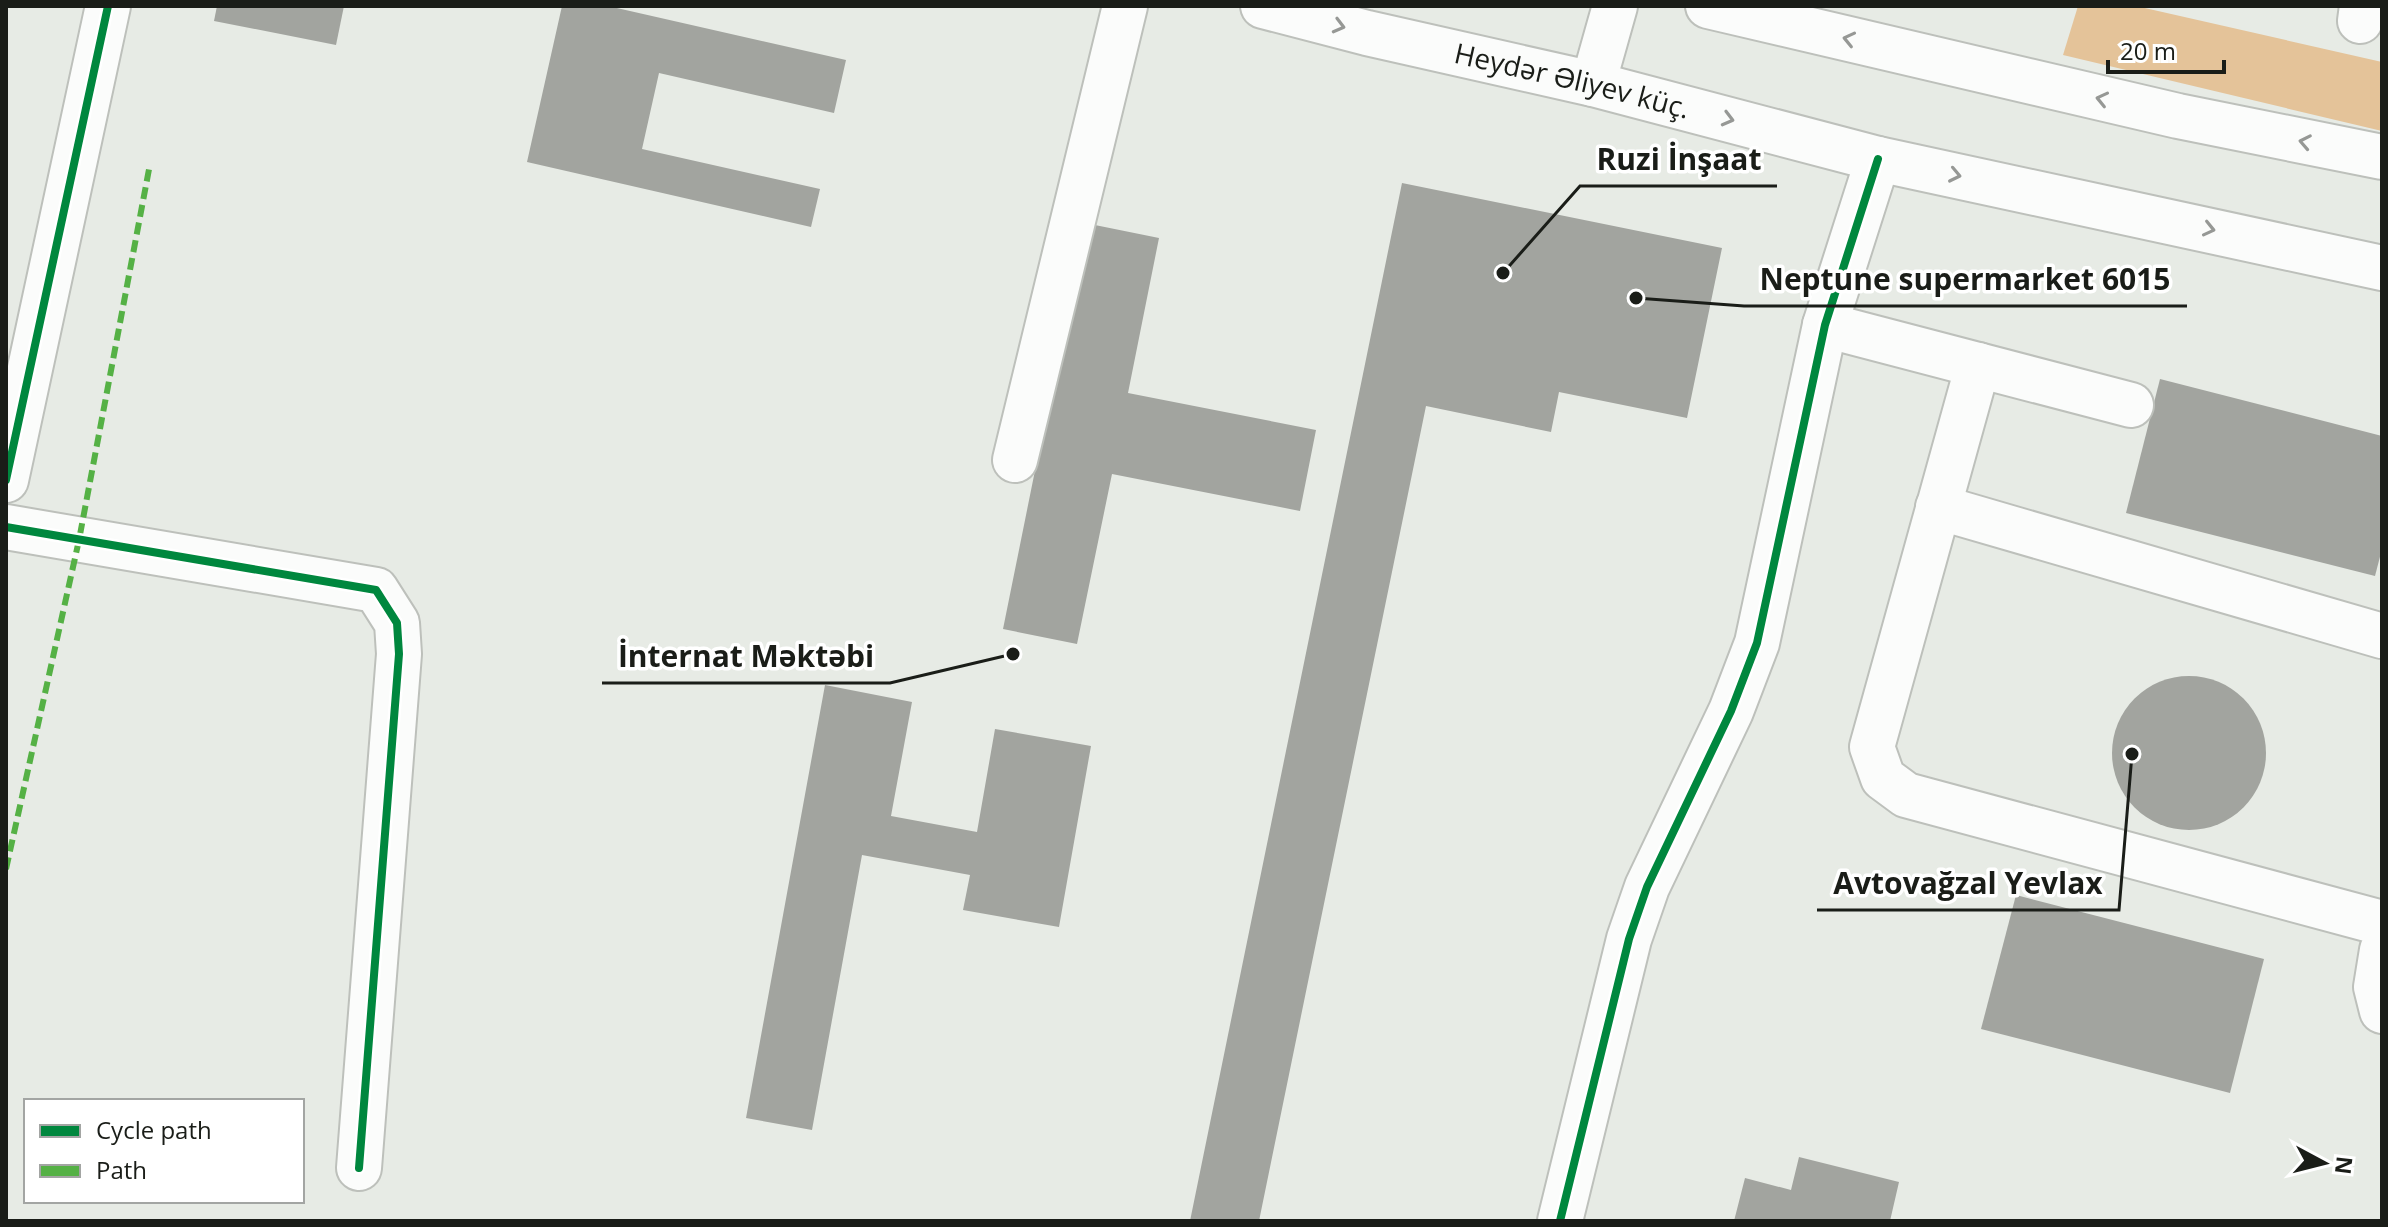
<svg xmlns="http://www.w3.org/2000/svg" width="2388" height="1227" font-family="'Open Sans',sans-serif">
<style>
.forest{fill:#e4c399}
.building{fill:#a2a49f}
.lines{fill:none;stroke-linecap:round;stroke-linejoin:round}
.minor-casing{stroke:#bdc0bb;stroke-width:48}
.major-casing{stroke:#bdc0bb;stroke-width:48}
.minor{stroke:#fbfcfb;stroke-width:44}
.major{stroke:#fbfcfb;stroke-width:44}
.quiet{stroke:#55b145;stroke-width:6;stroke-dasharray:12 6;stroke-linecap:butt}
.cycleway-casing{stroke:#fff;stroke-width:13}
.cycleway{stroke:#00873e;stroke-width:8}
.oneway{stroke:#969895}
.labels{text-anchor:middle;stroke-width:7;stroke-linejoin:round;paint-order:stroke}
.street-label{font-size:28px;fill:#1a1d18;stroke:#fff}
.leader{fill:none;stroke:#1a1d18;stroke-width:3}
.callout-dot{fill:#1a1d18;stroke:#fff;stroke-width:3}
.callout-label{font-size:30px;text-anchor:middle;font-weight:bold;fill:#1a1d18;stroke:#fff;stroke-width:7;stroke-linejoin:round;paint-order:stroke}
</style>
<rect width="100%" height="100%" fill="#e7ebe5"/>
<!-- forest -->
<polygon class="forest" points="2078,6 2136,6 2382,62 2382,131 2063,55"/>
<!-- building -->
<g class="building">
<polygon points="217,6 344,6 336,45 214,21"/>
<polygon points="562,6 608,6 846,60 834,113 659,73 642,149 820,189 811,227 527,162"/>
<polygon points="1402,183 1722,248 1687,418 1559,392 1551,432 1426,406 1259,1221 1190,1221"/>
<polygon points="1085,223 1159,238 1128,393 1316,430 1300,511 1112,474 1077,644 1003,629"/>
<polygon points="2160,379 2382,436 2382,549 2375,576 2126,513"/>
<circle cx="2189" cy="753" r="77"/>
<polygon points="825,685 912,702 891,816 977,832 995,729 1091,746 1059,927 963,910 970,875 862,855 812,1130 746,1118"/>
<polygon points="2016,895 2264,959 2230,1093 1981,1029"/>
<polygon points="1799,1157 1899,1182 1890,1221 1734,1221 1745,1178 1791,1190"/>
</g>
<g class="lines">
<!-- minor casing -->
<g class="minor-casing">
<g id="minor">
<polyline points="2360,21 2362,6"/>
<polyline points="1825,325 2131,405"/>
<polyline points="1978,365 1872,747 1883,778 1906,795 2382,923"/>
<polyline points="1015,460 1125,6"/>
<polyline points="6,480 108,6"/>
<polyline points="1938,507 2382,636"/>
<polyline points="6,527 376,590 397,623 399,654 359,1168"/>
<polyline points="2382,950 2376,987 2382,1011"/>
<polyline points="1560,1221 1629,939 1647,887 1731,711 1757,643 1825,325 1878,159"/>
</g>
</g>
<!-- major casing -->
<g class="major-casing">
<g id="major">
<path id="s1" d="M1263,6L1367,33L1593,84L1878,159L2382,268"/>
<polyline points="1708,6 2178,116 2382,157"/>
<polyline points="1593,84 1615,6"/>
</g>
</g>
<!-- minor -->
<use href="#minor" class="minor"/>
<!-- major -->
<use href="#major" class="major"/>
<!-- quiet -->
<polyline class="quiet" points="6,869 79,540 150,164"/>
<!-- cycleway casing -->
<g class="cycleway-casing">
<g id="cycleway">
<polyline points="6,480 108,6"/>
<polyline points="6,527 376,590 397,623 399,654 359,1168"/>
<polyline points="1560,1221 1629,939 1647,887 1731,711 1757,643 1825,325 1878,159"/>
</g>
</g>
<!-- cycleway -->
<use href="#cycleway" class="cycleway"/>
</g>
<!-- one-way arrows -->
<defs><path id="oneway-chevron" d="M-2-3.5L2.5 0L-2 3.5" fill="none" stroke-width="1.6" stroke-linecap="round" stroke-linejoin="round" transform="scale(2)"/></defs>
<g class="oneway">
<use href="#oneway-chevron" transform="translate(1339 26) rotate(15)"/>
<use href="#oneway-chevron" transform="translate(1849 39) rotate(-167)"/>
<use href="#oneway-chevron" transform="translate(2102 99) rotate(-167)"/>
<use href="#oneway-chevron" transform="translate(1728 119) rotate(15)"/>
<use href="#oneway-chevron" transform="translate(2305 142) rotate(-169)"/>
<use href="#oneway-chevron" transform="translate(1955 175) rotate(12)"/>
<use href="#oneway-chevron" transform="translate(2209 229) rotate(13)"/>
</g>
<g class="labels">
<!-- street labels -->
<g class="street-label">
<text dy="10" stroke="none"><textPath href="#s1" startOffset="318">Heydər Əliyev küç.</textPath></text>
</g>
</g>
<!-- callouts -->
<path class="leader" d="M1503 273L1580 186H1777M1636 298L1744 306H2187M1013 654L890 683H602M2132 754L2119 910H1817"/>
<g class="callout-dot">
<circle cx="1503" cy="273" r="8"/>
<circle cx="1636" cy="298" r="8"/>
<circle cx="1013" cy="654" r="8"/>
<circle cx="2132" cy="754" r="8"/>
</g>
<g class="callout-label">
<text x="1679" y="170">Ruzi İnşaat</text>
<text x="1965" y="290">Neptune supermarket 6015</text>
<text x="746" y="667">İnternat Məktəbi</text>
<text x="1968" y="894">Avtovağzal Yevlax</text>
</g>
<!-- border -->
<rect width="2388" height="1227" fill="none" stroke="#1a1d18" stroke-width="16"/>
<!-- legend -->
<rect x="24" y="1099" width="280" height="104" fill="#ffffff" stroke="#a3a5a3" stroke-width="2"/>
<rect x="40" y="1125" width="40" height="12" fill="#00873e" stroke="#a3a5a3" stroke-width="2"/>
<text x="96" y="1139" font-size="24" fill="#1a1d18">Cycle path</text>
<rect x="40" y="1165" width="40" height="12" fill="#55b145" stroke="#a3a5a3" stroke-width="2"/>
<text x="96" y="1179" font-size="24" fill="#1a1d18">Path</text>
<!-- north arrow -->
<g transform="translate(2324 1163) rotate(97)" stroke="#ffffff" stroke-width="6" paint-order="stroke">
<path d="M0-6L14 30L0 20L-14 30Z" fill="#1a1d18"/>
<text y="-12" font-size="22" font-weight="bold" text-anchor="middle" fill="#1a1d18">N</text>
</g>
<!-- scale -->
<path d="M2108 60v12h116v-12" fill="none" stroke="#1a1d18" stroke-width="4"/>
<text x="2120" y="60" font-size="24" fill="#1a1d18" stroke="#ffffff" stroke-width="6" paint-order="stroke">20 m</text>
</svg>
